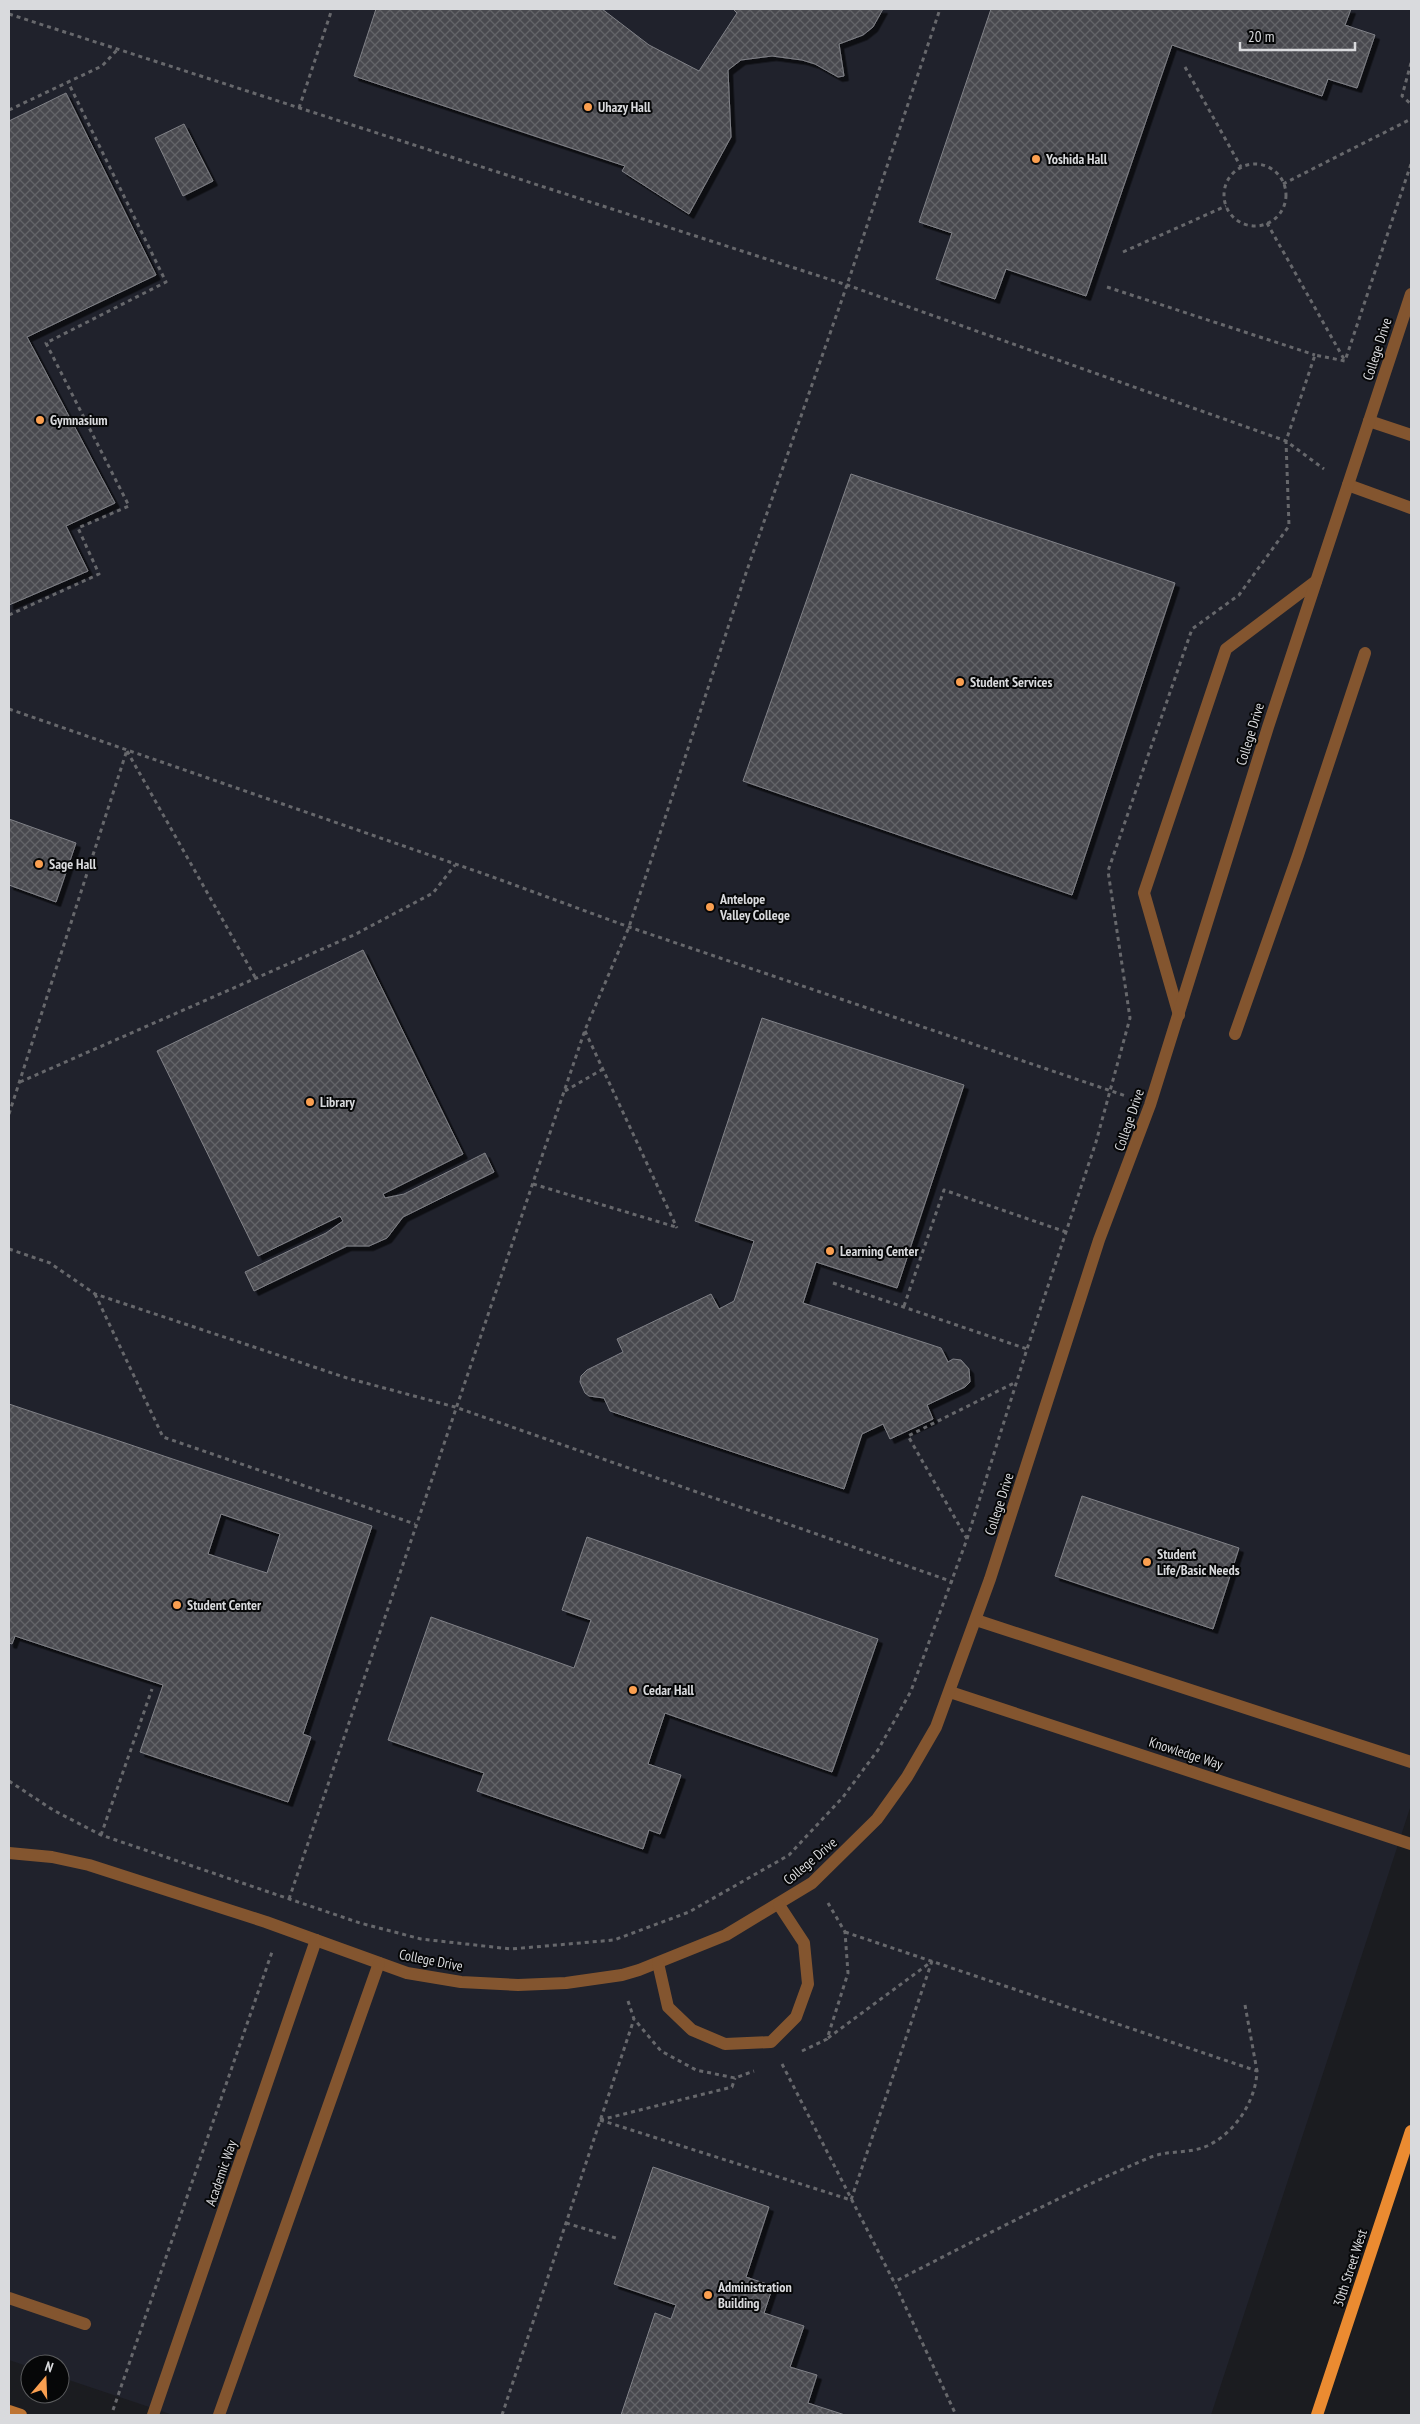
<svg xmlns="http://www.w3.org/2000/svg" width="1420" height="2424" font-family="'PT Sans Narrow',sans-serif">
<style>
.built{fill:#20222c}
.building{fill:url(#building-cross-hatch);stroke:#808187;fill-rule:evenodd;filter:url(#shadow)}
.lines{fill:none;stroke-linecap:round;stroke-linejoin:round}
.path{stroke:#67686c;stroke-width:3;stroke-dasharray:4 4;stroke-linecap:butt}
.lane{stroke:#83552f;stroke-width:12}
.secondary{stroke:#be7432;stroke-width:12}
.primary{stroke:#eb8b31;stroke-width:12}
.poi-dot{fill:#fa9f50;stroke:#060708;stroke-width:2}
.labels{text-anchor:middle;stroke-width:4;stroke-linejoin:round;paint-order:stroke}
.poi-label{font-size:14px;font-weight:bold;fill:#d9dadd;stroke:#060708;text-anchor:start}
.street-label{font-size:14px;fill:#d9dadd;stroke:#060708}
</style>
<defs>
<pattern id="building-cross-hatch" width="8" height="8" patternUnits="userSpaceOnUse" patternTransform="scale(1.25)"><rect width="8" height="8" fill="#494a4f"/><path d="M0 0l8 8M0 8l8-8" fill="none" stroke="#636468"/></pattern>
<filter id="shadow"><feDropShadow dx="4.5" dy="4.5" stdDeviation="0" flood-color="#0009"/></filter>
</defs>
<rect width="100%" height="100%" fill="#1b1c20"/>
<!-- built -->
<polygon class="built" points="9,9 1411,9 1411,1805 1211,2415 173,2415 60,2377 60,2364 30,2364 30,2367 9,2360"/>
<!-- building -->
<g class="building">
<polygon points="376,9 602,9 649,45 699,71 737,13 733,9 883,9 873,27 863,35 839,44 844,76 838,77 815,64 802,60 772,56 741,60 728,70 731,137 689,214 622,171 625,166 354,76"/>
<polygon points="991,9 1351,9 1345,25 1375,35 1357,88 1328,79 1322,96 1172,45 1086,296 1006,269 995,299 936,279 952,233 919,222"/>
<polygon points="66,93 156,275 27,337 115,503 66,526 88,571 9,605 9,121"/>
<polygon points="184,124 213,181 183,196 155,138"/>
<polygon points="851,474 1175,583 1072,895 743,781"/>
<polygon points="9,819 76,843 56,902 9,885"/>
<polygon points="363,950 463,1154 383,1194 385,1198 404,1194 485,1153 494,1172 403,1217 387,1238 369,1246 347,1246 254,1291 245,1272 326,1233 343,1221 340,1216 258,1256 157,1051"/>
<polygon points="762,1018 964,1085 897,1288 816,1262 803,1303 941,1348 948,1362 953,1359 961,1360 969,1369 970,1382 965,1387 927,1405 933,1419 890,1439 883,1424 862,1434 844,1489 610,1411 604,1398 589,1396 585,1393 580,1382 581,1376 587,1370 623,1352 617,1339 711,1294 719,1309 734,1301 754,1241 695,1221"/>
<path d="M9,1404L372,1526L303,1734L311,1737L288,1802L140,1752L163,1685L15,1636L12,1644L9,1643ZM221,1514L280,1534L267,1573L208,1554Z"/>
<polygon points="1082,1496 1239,1548 1213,1629 1055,1576"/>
<polygon points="587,1537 878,1639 832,1772 665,1713 648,1764 681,1775 660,1834 649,1830 643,1849 477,1791 484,1773 388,1740 431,1617 574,1668 591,1620 562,1610"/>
<polygon points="653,2167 769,2207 746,2277 773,2286 764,2313 804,2326 790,2367 817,2375 808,2403 845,2415 621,2415 655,2313 671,2319 676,2305 614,2284"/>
</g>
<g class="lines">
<!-- path -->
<g class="path">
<polyline points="9,14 847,285 1286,441 1324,469"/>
<polyline points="1411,63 1402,96 1411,104"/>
<polyline points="1185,67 1241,167"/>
<polyline points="299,108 332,9"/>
<polyline points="9,110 102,66 118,49"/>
<circle cx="1255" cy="195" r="31"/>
<polyline points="1283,184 1411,119"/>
<polyline points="1267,223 1345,361"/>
<polyline points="1123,252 1226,206"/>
<polyline points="1107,287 1315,355"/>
<polyline points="9,615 99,574 78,528 129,506 46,343 166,282 68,82"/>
<polyline points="9,709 490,876 629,927 1126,1096"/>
<polyline points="127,751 255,977"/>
<polyline points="585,1031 677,1228"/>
<polyline points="20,1082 354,935 433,893 455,865"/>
<polyline points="565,1091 603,1069"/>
<polyline points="9,1114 127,750"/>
<polyline points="533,1184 676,1227"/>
<polyline points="9,1249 50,1263 95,1294 347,1378 455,1407 953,1582"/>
<polyline points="833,1283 1027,1349"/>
<polyline points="95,1294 163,1437 415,1524"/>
<polyline points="904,1306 944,1190 1066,1232"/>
<polyline points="967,1539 908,1436 1016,1382"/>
<polyline points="9,1781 53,1810 101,1835 360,1923 421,1939 511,1949 614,1940 689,1912 789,1855 843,1797 878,1750 911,1691 967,1539 1027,1349 1096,1142 1130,1018 1108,871 1192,629 1239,595 1289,526 1286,441 1315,355 1345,361 1411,164"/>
<polyline points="101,1835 152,1689"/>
<polyline points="289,1899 585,1030 629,927 746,573 847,285 940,9"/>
<path d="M845,1932L1257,2071C1256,2101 1235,2133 1207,2146C1189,2154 1168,2150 1151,2157C1063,2194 978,2239 894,2282"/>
<polyline points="628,2001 634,2019 661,2051 696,2070 735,2078 754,2071"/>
<polyline points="1245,2005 1257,2071"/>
<polyline points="828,2038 931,1962"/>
<polyline points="802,2051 827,2039 848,1973 845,1932 828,1903"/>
<polyline points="782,2064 894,2282 956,2415"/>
<polyline points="600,2120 851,2200 932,1961"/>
<polyline points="600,2120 732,2087 735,2078"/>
<polyline points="566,2223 619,2239"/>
<polyline points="113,2410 272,1952"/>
<polyline points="502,2415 634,2019"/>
</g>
<!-- lane -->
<g class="lane">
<polyline points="1369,421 1411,435"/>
<polyline points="1348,485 1411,508"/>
<polyline points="1179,1015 1144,893 1226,649 1316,581"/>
<polyline points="1235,1034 1298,855 1365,653"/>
<polyline points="976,1620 1411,1762"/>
<polyline points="950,1692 1411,1844"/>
<polyline points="9,1853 52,1857 89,1865 266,1922 407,1973 461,1982 518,1985 566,1983 622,1975 639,1970 726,1935 812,1883 877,1819 907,1777 936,1727 990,1579 1099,1240 1150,1105 1268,727 1411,294"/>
<polyline points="658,1963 668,2007 692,2030 725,2044 771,2042 796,2017 808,1984 804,1943 779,1905"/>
<polyline points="9,2298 85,2324"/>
<polyline points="153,2415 316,1940"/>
<polyline points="219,2415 379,1963"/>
</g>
<!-- secondary -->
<polyline class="secondary" points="9,2411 21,2415"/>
<!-- primary -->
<polyline class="primary" points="1317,2415 1411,2131"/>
</g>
<!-- markers -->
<g class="poi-dot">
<circle cx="588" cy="107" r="5"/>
<circle cx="1036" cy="159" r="5"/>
<circle cx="40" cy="420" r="5"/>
<circle cx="960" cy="682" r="5"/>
<circle cx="39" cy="864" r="5"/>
<circle cx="710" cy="907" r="5"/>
<circle cx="310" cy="1102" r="5"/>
<circle cx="830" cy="1251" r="5"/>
<circle cx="1147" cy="1562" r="5"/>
<circle cx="177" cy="1605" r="5"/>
<circle cx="633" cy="1690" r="5"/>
<circle cx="708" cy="2295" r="5"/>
</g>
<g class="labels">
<!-- poi labels -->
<g class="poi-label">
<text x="598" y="112">Uhazy Hall</text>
<text x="1046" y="164">Yoshida Hall</text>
<text x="50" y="425">Gymnasium</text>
<text x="970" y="687">Student Services</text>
<text x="49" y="869">Sage Hall</text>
<text x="720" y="904">Antelope<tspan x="720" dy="16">Valley College</tspan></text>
<text x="320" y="1107">Library</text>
<text x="840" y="1256">Learning Center</text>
<text x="1157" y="1559">Student<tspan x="1157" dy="16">Life/Basic Needs</tspan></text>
<text x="187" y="1610">Student Center</text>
<text x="643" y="1695">Cedar Hall</text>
<text x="718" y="2292">Administration<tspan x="718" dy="16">Building</tspan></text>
</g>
<!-- street labels -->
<g class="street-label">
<text transform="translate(1377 349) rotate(-72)" y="5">College Drive</text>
<text transform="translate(1250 734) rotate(-73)" y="5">College Drive</text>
<text transform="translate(1129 1120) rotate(-71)" y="5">College Drive</text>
<text transform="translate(999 1504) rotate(-72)" y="5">College Drive</text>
<text transform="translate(1186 1753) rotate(18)" y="5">Knowledge Way</text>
<text transform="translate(810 1861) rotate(-40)" y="5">College Drive</text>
<text transform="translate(431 1960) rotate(11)" y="5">College Drive</text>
<text transform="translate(221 2173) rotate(-71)" y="5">Academic Way</text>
<text transform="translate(1350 2268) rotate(-72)" y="5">30th Street West</text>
</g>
</g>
<!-- border -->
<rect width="1420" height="2424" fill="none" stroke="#d9dadd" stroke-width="20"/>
<!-- north arrow -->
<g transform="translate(45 2379) rotate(19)"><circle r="24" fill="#060708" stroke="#5a5b5d"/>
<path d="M0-4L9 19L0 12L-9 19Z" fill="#fa9f50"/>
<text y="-8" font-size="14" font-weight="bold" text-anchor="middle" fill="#d9dadd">N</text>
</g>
<!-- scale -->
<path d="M1240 42v8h115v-8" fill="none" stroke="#d9dadd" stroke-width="2.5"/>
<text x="1248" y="42" font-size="15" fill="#d9dadd" stroke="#060708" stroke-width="4" paint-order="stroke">20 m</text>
</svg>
